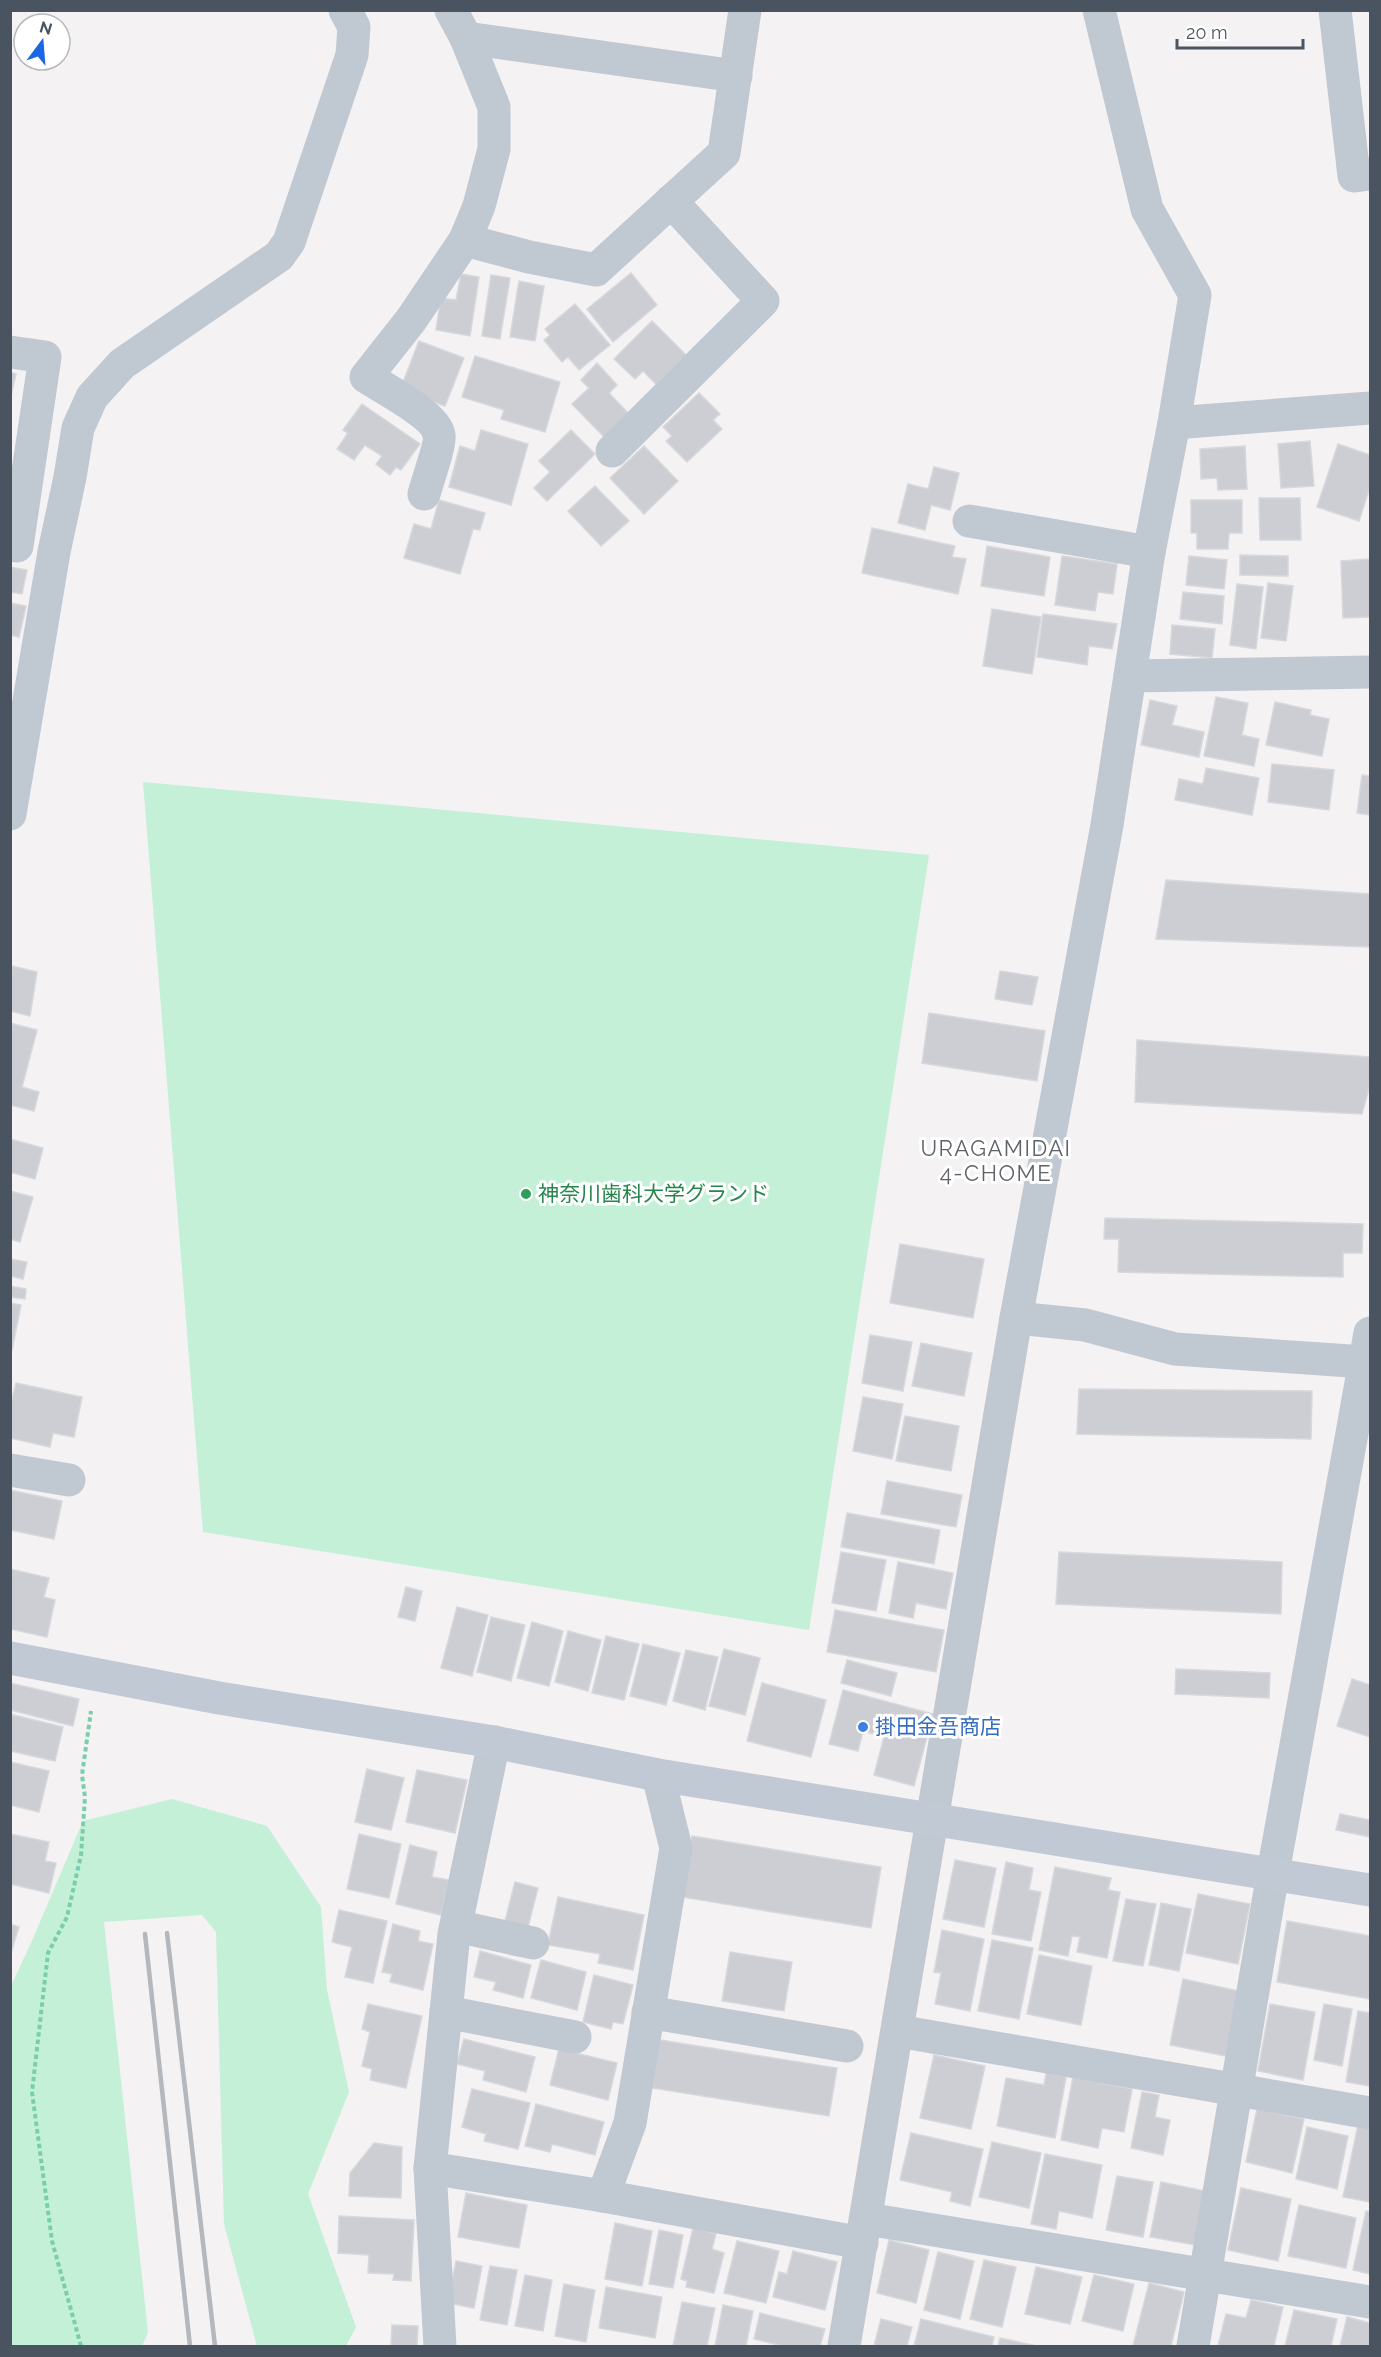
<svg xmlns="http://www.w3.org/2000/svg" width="1381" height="2357" font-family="Raleway,'Noto Sans JP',sans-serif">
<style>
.green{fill:#c3f0d7}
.building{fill:#ccced4;stroke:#d6d8dd;stroke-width:1.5}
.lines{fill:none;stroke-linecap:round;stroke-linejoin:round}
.path{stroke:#7aceab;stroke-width:4;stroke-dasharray:4.5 3;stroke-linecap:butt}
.street{stroke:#c0c8d1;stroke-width:33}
.secondary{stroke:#c1c9d5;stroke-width:33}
.rail{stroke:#b4b7bc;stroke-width:4.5}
.leisure-dot{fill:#2e9e5b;stroke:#fff;stroke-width:2}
.shop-dot{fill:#3f7fe0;stroke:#fff;stroke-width:2}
.labels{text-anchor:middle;stroke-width:6;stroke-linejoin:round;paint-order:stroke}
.leisure-label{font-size:21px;fill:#27864d;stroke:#fff;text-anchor:start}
.shop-label{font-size:21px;fill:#366cbe;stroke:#fff;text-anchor:start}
.neighbourhood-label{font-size:22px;letter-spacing:1.5px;fill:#5f6267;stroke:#fff}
</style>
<rect width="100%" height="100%" fill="#f4f2f2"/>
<!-- green -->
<g class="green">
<polygon points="143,782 929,855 809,1630 203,1532"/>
<polygon points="172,1799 267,1826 321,1907 327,1990 349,2092 308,2194 356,2327 346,2346 257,2346 224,2224 216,1932 202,1915 104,1922 148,2333 142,2346 11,2346 11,1986 31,1943 83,1821"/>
</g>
<!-- building -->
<g class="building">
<polygon points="631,273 657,305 613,342 587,309"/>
<polygon points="461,274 479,277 470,336 436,330 441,298 456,300"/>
<polygon points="491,275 510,278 500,339 482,336"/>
<polygon points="519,281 544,286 535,341 510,337"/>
<polygon points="575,304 610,345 579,370 568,357 562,362 544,340 550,335 545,329"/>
<polygon points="652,321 686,355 656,384 643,371 635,379 614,359"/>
<polygon points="419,341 464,358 445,406 400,390"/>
<polygon points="475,356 560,382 545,432 501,419 504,410 462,397"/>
<polygon points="597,363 617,385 609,393 628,413 604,437 572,404 589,388 581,380"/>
<polygon points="10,372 16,374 10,401"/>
<polygon points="699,393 720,414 713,420 722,429 687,462 666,441 672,436 663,427"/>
<polygon points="362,404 420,444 401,470 396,467 390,475 376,464 382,456 365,445 354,460 337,449 348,433 343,430"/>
<polygon points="481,430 528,444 511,505 449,487 460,446 475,451"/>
<polygon points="571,430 595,454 547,501 534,488 550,472 539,461"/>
<polygon points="1310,441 1314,486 1281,488 1278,444"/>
<polygon points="1338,444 1370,455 1370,487 1359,521 1317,507"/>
<polygon points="644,446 678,481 644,514 610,478"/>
<polygon points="1245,446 1247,489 1218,490 1217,478 1201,479 1200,449"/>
<polygon points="934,467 959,473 950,510 931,505 925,530 898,523 908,484 928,489"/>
<polygon points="595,486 629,521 601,546 568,511"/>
<polygon points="1259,498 1300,498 1301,540 1260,540"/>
<polygon points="439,500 485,513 480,530 473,529 460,574 404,558 414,524 431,529"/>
<polygon points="1191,500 1242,500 1242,533 1229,533 1228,549 1197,549 1197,533 1191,533"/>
<polygon points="872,528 955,546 952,557 966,559 958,594 862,573"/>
<polygon points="987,546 1050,557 1044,596 981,586"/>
<polygon points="1240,555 1288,556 1288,576 1240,575"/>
<polygon points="1062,556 1117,564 1113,594 1098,592 1095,611 1055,605"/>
<polygon points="1189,556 1227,560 1224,589 1186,585"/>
<polygon points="1370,559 1370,617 1343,618 1341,561"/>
<polygon points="10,567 27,570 22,594 10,592"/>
<polygon points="1268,583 1293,586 1286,641 1261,638"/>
<polygon points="1237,584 1263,587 1256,649 1230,645"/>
<polygon points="1183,592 1224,596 1222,624 1180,619"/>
<polygon points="10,603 26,606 19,637 10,635"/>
<polygon points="992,609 1041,617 1032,674 983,666"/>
<polygon points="1043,614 1117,624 1112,649 1089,646 1087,665 1037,657"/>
<polygon points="1172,625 1215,629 1212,658 1170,654"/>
<polygon points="1216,697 1248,703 1242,735 1259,739 1254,766 1204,756"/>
<polygon points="1150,700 1177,706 1172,725 1204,732 1199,757 1141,745"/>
<polygon points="1275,702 1311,710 1310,715 1329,719 1322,756 1266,745"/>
<polygon points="1272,764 1334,770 1329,810 1268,802"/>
<polygon points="1206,768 1259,778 1252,815 1175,800 1179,779 1203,784"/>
<polygon points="1362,775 1370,776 1370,815 1357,813"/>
<polygon points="1166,880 1370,894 1370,947 1156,939"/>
<polygon points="12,966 37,972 30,1016 10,1011"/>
<polygon points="1000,971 1038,977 1032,1005 995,999"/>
<polygon points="929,1013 1045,1031 1037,1081 922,1063"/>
<polygon points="10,1023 37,1030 22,1087 39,1092 34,1111 10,1105"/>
<polygon points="1137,1040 1370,1057 1370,1085 1362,1114 1135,1102"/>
<polygon points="10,1139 43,1148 35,1179 10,1172"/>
<polygon points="10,1191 33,1197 20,1242 10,1239"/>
<polygon points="1105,1218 1363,1224 1362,1253 1343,1253 1343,1277 1118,1272 1119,1239 1104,1239"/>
<polygon points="900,1244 984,1259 973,1318 890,1303"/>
<polygon points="10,1259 27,1262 23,1279 10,1276"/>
<polygon points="10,1286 26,1289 25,1299 10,1297"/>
<polygon points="10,1303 21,1305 12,1350 10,1349"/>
<polygon points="870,1335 912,1342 903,1391 862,1383"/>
<polygon points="921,1343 972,1353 964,1396 912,1386"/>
<polygon points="16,1383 82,1397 74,1437 53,1433 50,1447 10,1438 10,1408"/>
<polygon points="1079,1389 1312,1391 1311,1439 1077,1434"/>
<polygon points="863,1397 903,1404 892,1459 853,1451"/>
<polygon points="905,1416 959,1426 951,1471 896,1461"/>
<polygon points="887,1481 962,1495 956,1527 881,1514"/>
<polygon points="10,1490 62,1501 54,1539 10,1530"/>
<polygon points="847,1513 940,1530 934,1564 841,1547"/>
<polygon points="841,1552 886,1560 876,1611 832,1603"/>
<polygon points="1059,1552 1282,1562 1281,1614 1056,1604"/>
<polygon points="898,1562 953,1573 946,1609 916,1603 913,1618 889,1613"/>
<polygon points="10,1569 49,1578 44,1597 55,1600 47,1637 10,1629"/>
<polygon points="406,1587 422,1591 415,1621 398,1617"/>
<polygon points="457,1607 488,1615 472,1676 441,1668"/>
<polygon points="835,1610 944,1630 936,1672 827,1652"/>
<polygon points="491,1617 525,1625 511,1681 477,1672"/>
<polygon points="532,1622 563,1631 549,1686 517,1678"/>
<polygon points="568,1631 601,1640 588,1691 555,1682"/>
<polygon points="606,1636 639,1644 624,1700 592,1693"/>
<polygon points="643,1644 680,1653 666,1705 630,1696"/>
<polygon points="724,1649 760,1658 745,1715 709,1706"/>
<polygon points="686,1650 718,1657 705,1710 673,1701"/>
<polygon points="847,1660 897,1673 891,1696 841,1683"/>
<polygon points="1176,1669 1270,1673 1269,1698 1175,1694"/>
<polygon points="1352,1679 1370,1685 1370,1737 1337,1726"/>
<polygon points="10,1683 79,1699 73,1726 10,1710"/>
<polygon points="762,1683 826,1700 811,1757 747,1741"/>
<polygon points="843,1690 933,1714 914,1786 874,1775 884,1737 863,1731 858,1751 829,1744"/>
<polygon points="10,1714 63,1727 55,1761 10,1751"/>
<polygon points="10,1762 49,1771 39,1812 10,1805"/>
<polygon points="367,1769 404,1778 391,1830 355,1822"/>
<polygon points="417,1770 467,1780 455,1833 406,1822"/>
<polygon points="1340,1814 1370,1820 1370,1837 1336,1830"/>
<polygon points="10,1834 49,1842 45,1861 56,1863 49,1893 10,1884"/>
<polygon points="359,1834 401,1844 389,1898 347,1889"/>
<polygon points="692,1836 881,1867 871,1928 682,1897"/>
<polygon points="410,1845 437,1852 432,1877 449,1880 441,1915 396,1904"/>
<polygon points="955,1860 996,1868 984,1927 943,1919"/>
<polygon points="1006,1862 1033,1868 1029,1890 1041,1892 1031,1941 992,1934"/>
<polygon points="1055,1867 1111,1878 1108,1890 1120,1892 1107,1958 1077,1952 1080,1937 1072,1936 1068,1956 1039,1950"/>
<polygon points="515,1882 538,1888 528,1927 505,1921"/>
<polygon points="1198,1894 1250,1904 1238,1964 1186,1953"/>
<polygon points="558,1897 644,1915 633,1970 598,1963 600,1954 548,1945"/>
<polygon points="1126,1899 1156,1904 1143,1966 1113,1961"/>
<polygon points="1161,1903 1191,1909 1179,1971 1149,1965"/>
<polygon points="339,1910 387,1921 373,1983 345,1977 352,1947 332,1942"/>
<polygon points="1287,1921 1370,1936 1370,1999 1277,1982"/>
<polygon points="10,1924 19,1927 10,1956"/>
<polygon points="393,1924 420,1931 418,1941 433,1944 423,1990 390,1982 392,1974 382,1972"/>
<polygon points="942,1930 984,1939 970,2011 935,2004 941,1973 934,1972"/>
<polygon points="992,1940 1033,1948 1019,2019 978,2011"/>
<polygon points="480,1951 531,1965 523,1998 493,1990 496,1982 474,1977"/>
<polygon points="730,1952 792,1962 784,2011 722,2001"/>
<polygon points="1039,1955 1092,1966 1081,2025 1027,2014"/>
<polygon points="541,1960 586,1972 577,2010 531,1998"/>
<polygon points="594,1975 633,1985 623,2024 613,2022 611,2029 583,2022"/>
<polygon points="1183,1979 1239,1991 1226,2056 1170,2045"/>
<polygon points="368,2004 422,2016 406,2088 370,2080 372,2069 362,2066 370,2032 362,2029"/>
<polygon points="1270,2004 1315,2012 1303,2080 1258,2071"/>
<polygon points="1324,2004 1352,2009 1342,2066 1314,2060"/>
<polygon points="1358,2011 1370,2013 1370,2086 1346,2082"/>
<polygon points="464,2039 535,2057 526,2092 483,2080 485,2071 457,2064"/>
<polygon points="660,2040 837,2068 829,2116 652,2088"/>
<polygon points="559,2049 617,2063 608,2100 550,2085"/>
<polygon points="934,2055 985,2066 971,2129 920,2118"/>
<polygon points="1046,2073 1066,2077 1055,2138 997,2126 1006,2078 1044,2085"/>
<polygon points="1073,2077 1132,2089 1124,2132 1102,2128 1098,2148 1061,2140"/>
<polygon points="472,2089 530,2103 518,2149 484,2141 486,2134 462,2127"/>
<polygon points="1142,2092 1159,2095 1155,2117 1170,2120 1163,2155 1131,2148"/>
<polygon points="536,2104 604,2122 595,2155 552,2144 550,2152 525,2146"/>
<polygon points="1257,2109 1304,2119 1292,2173 1246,2162"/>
<polygon points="1358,2125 1370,2128 1370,2202 1343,2197"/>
<polygon points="1307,2127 1348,2136 1337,2189 1296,2179"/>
<polygon points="911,2133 983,2149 970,2206 950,2201 952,2192 900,2180"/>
<polygon points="992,2142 1041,2153 1029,2208 979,2197"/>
<polygon points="374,2143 402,2147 401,2198 349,2196 350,2173"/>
<polygon points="1045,2154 1102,2165 1092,2218 1059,2211 1056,2229 1031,2224"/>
<polygon points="1117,2176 1153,2182 1143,2237 1106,2230"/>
<polygon points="1161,2182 1205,2191 1195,2245 1150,2237"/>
<polygon points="1241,2188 1291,2199 1278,2261 1228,2250"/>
<polygon points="466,2193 527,2205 519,2248 458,2237"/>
<polygon points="1299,2205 1356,2218 1346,2268 1288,2256"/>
<polygon points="1366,2211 1370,2212 1370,2274 1353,2270"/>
<polygon points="339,2216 414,2220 411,2281 393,2280 394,2274 368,2273 369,2255 338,2253"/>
<polygon points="615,2223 652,2231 642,2286 605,2279"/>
<polygon points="693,2228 716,2234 712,2249 724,2253 714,2293 686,2287 687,2281 681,2279"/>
<polygon points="659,2230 683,2235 673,2288 649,2284"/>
<polygon points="889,2240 929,2250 916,2303 877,2293"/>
<polygon points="737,2241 779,2251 766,2303 724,2293"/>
<polygon points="793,2251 837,2262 825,2310 773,2297 779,2272 787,2274"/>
<polygon points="938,2252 974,2261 960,2319 924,2310"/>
<polygon points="984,2260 1016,2267 1002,2327 970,2319"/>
<polygon points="456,2261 482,2266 474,2308 448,2303"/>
<polygon points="490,2266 517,2270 507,2325 480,2320"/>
<polygon points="1036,2267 1082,2277 1070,2324 1025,2314"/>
<polygon points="525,2275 552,2280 543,2331 515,2326"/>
<polygon points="1094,2275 1134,2284 1123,2331 1082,2321"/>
<polygon points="1149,2283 1184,2292 1171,2346 1133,2346"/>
<polygon points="564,2284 595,2290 586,2342 555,2336"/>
<polygon points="606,2287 662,2297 655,2338 599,2328"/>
<polygon points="1251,2300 1283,2307 1274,2346 1218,2346 1226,2314 1246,2318"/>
<polygon points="682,2302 715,2308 707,2346 673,2346"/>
<polygon points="723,2305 753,2311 746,2346 715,2346"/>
<polygon points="1294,2310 1337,2319 1331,2346 1285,2346"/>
<polygon points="760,2313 825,2329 820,2346 783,2346 754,2339"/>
<polygon points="1347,2317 1370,2323 1370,2346 1340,2346"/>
<polygon points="881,2319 912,2327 907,2346 874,2346"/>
<polygon points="921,2319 994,2337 992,2346 914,2346"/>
<polygon points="392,2325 418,2326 417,2346 391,2346"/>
<polygon points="1000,2338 1037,2346 998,2346"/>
</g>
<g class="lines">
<!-- path -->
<polyline class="path" points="81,2346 52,2241 32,2092 48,1953 67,1917 81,1855 85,1797 82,1775 91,1711"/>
<!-- street -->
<g class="street">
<polyline points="1335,10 1354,176 1370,174"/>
<polyline points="466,38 736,76"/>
<polyline points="465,240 529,257 596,270 724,153 745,10"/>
<polyline points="10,352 45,357 17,546"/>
<polyline points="1174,423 1370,408"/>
<polyline points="612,451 763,301 671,201"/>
<path d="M424,494C427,482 441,444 439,435C436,415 383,388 366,377L411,320L465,240L479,206L494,149V107L466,38L451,10"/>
<polyline points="969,521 1149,552"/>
<polyline points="1130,676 1370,672"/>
<polyline points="10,814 54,552 70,477 78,428 92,397 122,364 279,256 289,242 352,55 354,27 345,10"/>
<polyline points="1016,1318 1085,1325 1175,1349 1365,1362"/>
<polyline points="10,1470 69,1480"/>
<polyline points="456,1926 533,1943"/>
<polyline points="446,2012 575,2037"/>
<polyline points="648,2012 847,2046"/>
<polyline points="898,2031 1370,2113"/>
<polyline points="430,2168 603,2196 862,2243"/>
<polyline points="603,2196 630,2123 676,1848 658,1775"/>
<polyline points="867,2219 1370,2302"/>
<polyline points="440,2346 430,2168 454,1934 494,1742"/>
<polyline points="844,2346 1016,1318 1107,825 1149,552 1174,423 1195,295 1147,209 1099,10"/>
<polyline points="1193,2346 1273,1873 1370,1333"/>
</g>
<!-- secondary -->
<polyline class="secondary" points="10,1658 219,1698 494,1742 658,1775 1370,1890"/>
<!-- rail -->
<g class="rail">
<polyline points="167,1933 215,2346"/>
<polyline points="145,1934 190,2346"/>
</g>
</g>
<!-- markers -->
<circle class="leisure-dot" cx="526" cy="1194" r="6"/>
<circle class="shop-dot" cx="863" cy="1727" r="6"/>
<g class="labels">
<!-- leisure labels -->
<g class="leisure-label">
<text x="538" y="1201">神奈川歯科大学グランド</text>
</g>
<!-- shop labels -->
<g class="shop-label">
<text x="875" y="1734">掛田金吾商店</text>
</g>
<!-- neighbourhood labels -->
<g class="neighbourhood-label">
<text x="996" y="1156">URAGAMIDAI<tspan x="996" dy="25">4-CHOME</tspan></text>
</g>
</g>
<!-- border -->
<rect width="1381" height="2357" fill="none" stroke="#4a5460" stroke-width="24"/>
<!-- north arrow -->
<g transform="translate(42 42) rotate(16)"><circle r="28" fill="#ffffff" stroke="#b7bbbf" stroke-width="1.5"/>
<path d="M0-4.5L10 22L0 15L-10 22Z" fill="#1c66e4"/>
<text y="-9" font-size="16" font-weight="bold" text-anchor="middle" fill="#4a5460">N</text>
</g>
<!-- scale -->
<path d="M1177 39v9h126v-9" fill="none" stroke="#4a5460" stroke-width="3"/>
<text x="1186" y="39" font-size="18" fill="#4a5460" stroke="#ffffff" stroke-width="4.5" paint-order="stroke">20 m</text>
</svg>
